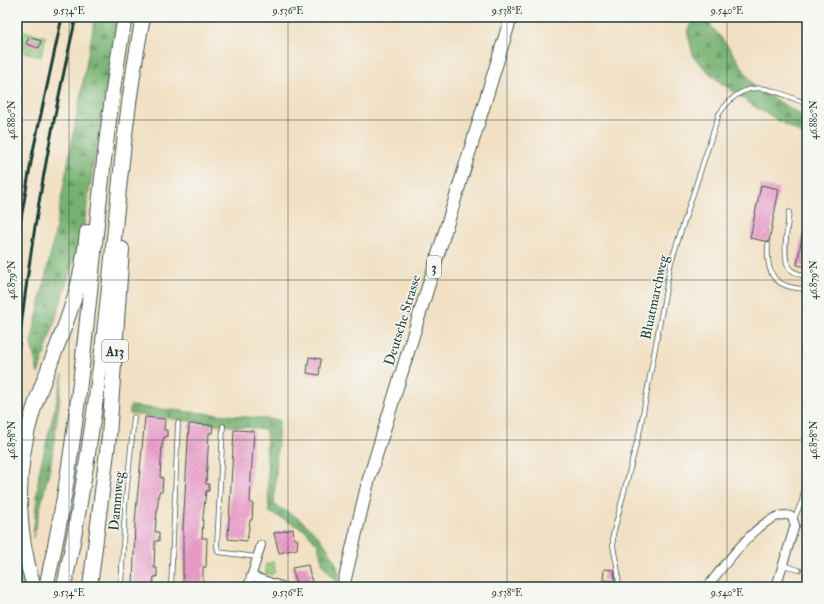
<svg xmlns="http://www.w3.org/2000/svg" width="824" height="604" font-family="'IM FELL Double Pica',serif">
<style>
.grass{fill:url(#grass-dots);stroke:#5a865c}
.forest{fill:url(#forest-firs);stroke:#4c7853}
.garden{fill:url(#garden-furrows);stroke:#5a865c}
.building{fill:url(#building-hatch)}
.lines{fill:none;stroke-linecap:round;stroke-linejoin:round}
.lane-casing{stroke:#3e5549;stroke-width:5.5}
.street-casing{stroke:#3e5549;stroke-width:10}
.primary-casing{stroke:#3e5549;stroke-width:14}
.highway-casing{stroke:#3e5549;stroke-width:16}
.lane{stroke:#fff;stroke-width:4}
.street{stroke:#fff;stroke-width:8}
.primary{stroke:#fff;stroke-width:12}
.highway{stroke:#fff;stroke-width:14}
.rail{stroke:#1f3d34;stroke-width:3}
.ticks{fill:none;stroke:#1f3d34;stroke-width:1;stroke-opacity:0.45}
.labels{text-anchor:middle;stroke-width:3;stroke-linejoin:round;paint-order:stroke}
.shield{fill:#f6f6f2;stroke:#60746d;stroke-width:1}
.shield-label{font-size:13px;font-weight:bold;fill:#1f3d34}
.street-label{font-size:14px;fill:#1f3d34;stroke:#f6f6f2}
.neatline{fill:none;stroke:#1f3d34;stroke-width:1.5}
.ticks-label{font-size:10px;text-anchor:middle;fill:#1f3d34}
</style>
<defs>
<pattern id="grass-dots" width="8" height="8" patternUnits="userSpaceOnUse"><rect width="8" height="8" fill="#96d084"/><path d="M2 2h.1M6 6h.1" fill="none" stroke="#7aaa6d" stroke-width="1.8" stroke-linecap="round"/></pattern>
<pattern id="forest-firs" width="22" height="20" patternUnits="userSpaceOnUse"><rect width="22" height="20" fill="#78b272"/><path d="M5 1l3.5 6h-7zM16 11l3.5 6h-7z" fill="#62925e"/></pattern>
<pattern id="garden-furrows" width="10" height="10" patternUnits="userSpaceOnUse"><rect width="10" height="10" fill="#96d084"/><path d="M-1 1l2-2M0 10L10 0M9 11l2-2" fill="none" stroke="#7aaa6d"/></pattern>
<pattern id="building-hatch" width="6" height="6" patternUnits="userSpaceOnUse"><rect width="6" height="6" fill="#ec9dcb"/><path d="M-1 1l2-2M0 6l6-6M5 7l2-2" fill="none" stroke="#bf81a6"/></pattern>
</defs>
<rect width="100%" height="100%" fill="#f6f6f2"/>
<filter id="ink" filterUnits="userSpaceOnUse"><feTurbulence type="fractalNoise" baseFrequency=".025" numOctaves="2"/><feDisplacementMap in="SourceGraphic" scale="8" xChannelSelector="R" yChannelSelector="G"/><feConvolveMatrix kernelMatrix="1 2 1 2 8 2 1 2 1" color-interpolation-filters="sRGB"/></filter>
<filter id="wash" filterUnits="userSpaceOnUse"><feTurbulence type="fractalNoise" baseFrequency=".012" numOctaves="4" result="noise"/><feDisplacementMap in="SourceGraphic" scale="16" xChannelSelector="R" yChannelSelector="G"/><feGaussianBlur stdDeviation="0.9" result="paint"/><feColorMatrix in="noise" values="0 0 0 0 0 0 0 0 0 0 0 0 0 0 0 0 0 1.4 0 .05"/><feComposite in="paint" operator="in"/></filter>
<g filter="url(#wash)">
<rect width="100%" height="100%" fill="#f1e0c3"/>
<!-- grass -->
<polygon class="grass" points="17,546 26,587 17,587"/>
<!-- forest -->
<g class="forest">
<polygon points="95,17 117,17 83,231 38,374 31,343 54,238"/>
<polygon points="694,17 704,17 731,50 755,88 807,118 807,137 755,107 717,80 694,58 687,31"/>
<polygon points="63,375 51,463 33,538 39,473"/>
<path d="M130,406L279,420L274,504C283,510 294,515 303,522C318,533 344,564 338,583L323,565L318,545L305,530L269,512L266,430L130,414Z"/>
</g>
<!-- garden -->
<g class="garden">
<polygon points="17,29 46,37 41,57 17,50"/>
<polygon points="274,562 275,572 272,573 272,575 266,573 266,564"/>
</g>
<g id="blocks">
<!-- building -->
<g class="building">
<polygon points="29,37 41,41 39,48 26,44"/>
<polygon points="761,185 779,189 769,242 750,238"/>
<polygon points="803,231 807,232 807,267 797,265"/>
<polygon points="309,357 321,359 319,375 307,373"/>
<polygon points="145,417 165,419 164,430 167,430 167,437 164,437 162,445 160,477 163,478 162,492 159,492 155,532 159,532 159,541 155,541 154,568 157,568 157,577 154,577 153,587 133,587 135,522"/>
<polygon points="189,424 213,425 212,433 209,433 206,484 209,484 209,491 206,491 203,517 202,538 207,538 206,567 203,567 203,587 183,587 183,529"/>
<polygon points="234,430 254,431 251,477 250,503 253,503 252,520 250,520 247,541 228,539"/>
<polygon points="293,529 294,538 298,540 297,549 279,553 274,533"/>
<polygon points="308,565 313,587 297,586 292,568"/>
<polygon points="604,569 614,570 615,581 603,580"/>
</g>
</g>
</g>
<g filter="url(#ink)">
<use href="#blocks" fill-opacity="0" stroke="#3e5549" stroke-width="1"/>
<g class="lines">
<!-- lane casing -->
<g class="lane-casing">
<g id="lane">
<path d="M789,212C788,224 781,261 790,269C794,273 802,275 807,277"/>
<path d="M768,245C766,276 775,288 807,289"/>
<polyline points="223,426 217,546 218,552 257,557"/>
<polyline points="794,519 802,501 807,471"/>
<polyline points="783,565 799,570"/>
<polyline points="121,587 125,507 134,417"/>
<polyline points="171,587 178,423"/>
<path d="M618,587C621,565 611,555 613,535L640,430L671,262L719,114C746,74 770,89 807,104"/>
</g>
</g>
<!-- street casing -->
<g class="street-casing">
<g id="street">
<polyline points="251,576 284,587"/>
<polyline points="248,587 261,545"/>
<path d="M707,587C721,570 768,503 792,517L795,525L776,587"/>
</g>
</g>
<!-- primary casing -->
<g class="primary-casing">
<polyline id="primary" points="343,587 368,482 511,17"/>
</g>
<!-- highway casing -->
<g class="highway-casing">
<g id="highway">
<path d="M34,587C16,530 15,469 33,411C43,379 57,349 68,317C78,290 84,261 87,232"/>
<path d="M46,587C90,400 90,206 125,17"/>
<path d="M64,587C84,491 98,394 108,297C118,203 125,109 143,17"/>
<polyline points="90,587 109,436 122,249"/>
</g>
</g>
<!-- lane -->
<use href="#lane" class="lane"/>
<!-- street -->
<use href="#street" class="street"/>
<!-- primary -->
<use href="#primary" class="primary"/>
<!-- highway -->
<use href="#highway" class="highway"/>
<!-- rail -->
<g class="rail">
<polyline points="17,241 33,151 62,17"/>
<path d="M17,363C29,246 50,131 76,17"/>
</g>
</g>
</g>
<!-- ticks -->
<path class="ticks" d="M69,17V587M288,17V587M507,17V587M727,17V587M17,120H807M17,280H807M17,440H807"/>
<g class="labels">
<!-- shield labels -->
<g class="shield">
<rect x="427" y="256" width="14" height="22" rx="3"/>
<rect x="102" y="340" width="26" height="22" rx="3"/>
</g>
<g class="shield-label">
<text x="434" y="272">3</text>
<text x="115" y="356">A13</text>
</g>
<!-- street labels -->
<g class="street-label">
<text transform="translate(654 297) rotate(-78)" y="5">Bluatmarchweg</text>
<text transform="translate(402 320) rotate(-73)" y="5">Deutsche Strasse</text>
<text transform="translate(116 501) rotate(-85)" y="5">Dammweg</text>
</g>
</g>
<!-- margin -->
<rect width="824" height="604" fill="none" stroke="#f6f6f2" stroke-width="44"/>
<rect x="22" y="22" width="780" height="560" class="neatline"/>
<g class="ticks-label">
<text x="69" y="14">9.534°E</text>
<text x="288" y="14">9.536°E</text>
<text x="507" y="14">9.538°E</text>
<text x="727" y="14">9.540°E</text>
<text transform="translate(11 120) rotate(-90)" y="4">46.880°N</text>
<text transform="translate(813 120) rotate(-90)" y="4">46.880°N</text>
<text transform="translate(11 280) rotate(-90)" y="4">46.879°N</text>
<text transform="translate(813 280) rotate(-90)" y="4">46.879°N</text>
<text transform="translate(11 440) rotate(-90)" y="4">46.878°N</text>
<text transform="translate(813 440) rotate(-90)" y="4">46.878°N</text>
<text x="69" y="596">9.534°E</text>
<text x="288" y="596">9.536°E</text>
<text x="507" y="596">9.538°E</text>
<text x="727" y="596">9.540°E</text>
</g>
</svg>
